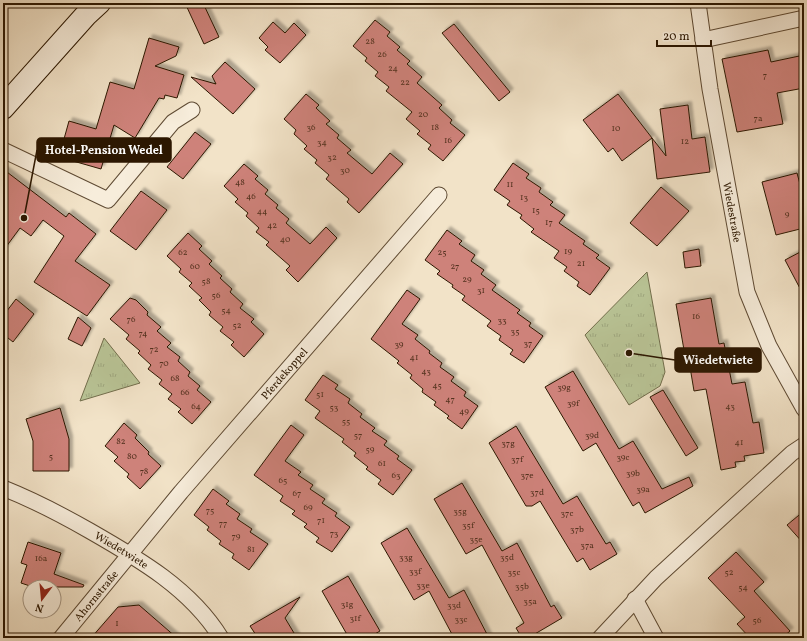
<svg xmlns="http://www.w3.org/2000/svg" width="807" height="641" font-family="Vollkorn,serif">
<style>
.grass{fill:url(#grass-tufts);stroke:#726e4c}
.building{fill:#ce827a;stroke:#2c1701;filter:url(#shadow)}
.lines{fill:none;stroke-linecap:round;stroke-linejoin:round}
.minor-casing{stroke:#5e4a33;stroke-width:17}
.secondary-casing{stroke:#2c1701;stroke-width:24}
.minor{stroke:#f7eddb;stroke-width:15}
.secondary{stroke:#f7eddb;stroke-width:22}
.labels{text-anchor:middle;stroke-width:4;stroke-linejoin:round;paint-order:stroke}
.number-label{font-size:9px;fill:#54321f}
.street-label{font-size:11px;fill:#2c1701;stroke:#f7eddb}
.leader{fill:none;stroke:#2c1701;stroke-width:1.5}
.callout-dot{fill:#2c1701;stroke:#f7eddb;stroke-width:1.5}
.callout{fill:#2c1701;stroke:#2c1701;stroke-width:1.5}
.callout-label{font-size:12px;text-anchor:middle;font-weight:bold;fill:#fff}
</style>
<defs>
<pattern id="grass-tufts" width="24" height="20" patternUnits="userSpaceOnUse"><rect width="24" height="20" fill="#b9c496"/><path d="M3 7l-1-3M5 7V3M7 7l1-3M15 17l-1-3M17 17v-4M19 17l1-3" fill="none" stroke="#9fa880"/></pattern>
<filter id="shadow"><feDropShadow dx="3.5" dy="-3.5" stdDeviation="1" flood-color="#0004"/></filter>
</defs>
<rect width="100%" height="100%" fill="#f2e3c8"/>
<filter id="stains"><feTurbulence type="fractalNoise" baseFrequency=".005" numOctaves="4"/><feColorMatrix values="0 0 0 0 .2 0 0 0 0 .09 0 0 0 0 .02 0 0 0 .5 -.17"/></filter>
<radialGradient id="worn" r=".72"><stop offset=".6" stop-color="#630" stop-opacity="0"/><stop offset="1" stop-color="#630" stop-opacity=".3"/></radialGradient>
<!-- grass -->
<g class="grass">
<polygon points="647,272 665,372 660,386 629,405 585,335"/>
<polygon points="104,338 140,383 80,401"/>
</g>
<!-- building -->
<g class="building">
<polygon points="185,3 203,3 219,37 204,44"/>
<polygon points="375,20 390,32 387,36 400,47 397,50 410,61 407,64 422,77 417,83 442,105 439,108 452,120 450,123 465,135 443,161 428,149 431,145 417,134 420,131 406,119 412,112 386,91 389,87 375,76 378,72 365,61 367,58 353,46"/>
<polygon points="273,22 285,33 294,23 306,35 280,63 265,50 268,47 259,38"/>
<polygon points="454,24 510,92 499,101 442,33"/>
<polygon points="149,38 179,47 176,56 155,66 184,75 177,98 165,95 164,99 159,98 135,138 114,125 101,169 59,157 69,121 96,129 110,82 134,89"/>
<polygon points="768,50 771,62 804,55 804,88 777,93 783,124 737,132 722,59"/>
<polygon points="225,62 255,89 233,114 191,77 216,84 212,76"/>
<polygon points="306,94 319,105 316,108 330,121 326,124 339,135 337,138 351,150 347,153 372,174 390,153 403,164 359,213 347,202 349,199 326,179 329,175 315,163 317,160 304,149 307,146 294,134 296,130 284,119"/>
<polygon points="618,94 652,138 622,161 613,148 608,152 583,120"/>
<polygon points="688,105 692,139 705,137 710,172 657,179 652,138 666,156 660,109"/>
<polygon points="195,132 211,144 183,179 167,167"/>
<polygon points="513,163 529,174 526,178 541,188 539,192 553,202 550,205 565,215 559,223 585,241 583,244 599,255 596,258 610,268 590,295 577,286 579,282 564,271 567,267 554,258 559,251 531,232 534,229 520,218 522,215 507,205 510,201 494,190"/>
<polygon points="244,164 258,176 255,179 268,190 265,194 278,205 276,208 289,219 286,223 310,244 326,227 337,238 298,282 286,270 290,266 266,245 269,242 256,232 259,228 246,216 248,213 235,202 238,199 224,186"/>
<polygon points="3,169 66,217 69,213 96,234 75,261 110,285 87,316 34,282 64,236 43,220 31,236 20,228 3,251"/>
<polygon points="797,173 804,199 804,228 776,235 762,182"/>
<polygon points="661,187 689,211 657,246 630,223"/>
<polygon points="141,191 167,210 136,250 110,231"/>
<polygon points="447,230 462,241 459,244 475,255 471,261 484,270 481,274 496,285 492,290 520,310 517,313 531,323 529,326 543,336 524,363 510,354 513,350 499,340 501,336 487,326 491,321 462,300 465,296 452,287 453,285 437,274 440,271 425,260"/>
<polygon points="188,233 202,246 199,249 212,261 209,264 222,276 220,278 232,289 230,292 243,304 240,308 254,319 251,322 264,334 244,357 231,345 234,342 220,331 223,327 209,315 211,312 199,300 202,298 189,286 192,283 179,272 181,269 167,256"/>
<polygon points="699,249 701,266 685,268 683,252"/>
<polygon points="804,250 804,296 785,260"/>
<polygon points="407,290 420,299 402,324 418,335 415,339 430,351 429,353 442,363 440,367 454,377 451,381 466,392 464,396 478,406 462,429 447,418 449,416 434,405 436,402 422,392 423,389 410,378 412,375 397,363 399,361 371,339"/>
<polygon points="130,298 136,300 148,312 147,315 161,327 157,331 171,343 167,347 180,357 178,361 190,372 188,376 200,386 197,390 211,402 192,424 178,412 181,409 168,399 172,394 159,384 162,380 148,369 151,365 138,353 140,351 126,339 129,335 110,319"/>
<polygon points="711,298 719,344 724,343 732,384 745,382 753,423 759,422 764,453 744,456 745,461 735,462 736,467 721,470 706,389 694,391 687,349 684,350 676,304"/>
<polygon points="16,299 34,314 13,342 3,334 3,316"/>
<polygon points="78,317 91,328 82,346 68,339"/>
<polygon points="573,371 619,449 633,441 662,489 689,477 693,486 645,513 639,502 633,506 596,443 583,451 545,387"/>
<polygon points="323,375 338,385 335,389 350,399 348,403 362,414 360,417 375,428 372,431 387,441 384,445 399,456 397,459 412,470 393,495 378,484 381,480 366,469 368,467 354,456 356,453 342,442 344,439 315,418 320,411 305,400"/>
<polygon points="663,390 698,448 686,456 650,397"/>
<polygon points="60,408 69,439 69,471 33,471 33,441 26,419"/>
<polygon points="124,423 137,435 135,438 149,452 148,454 161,466 140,489 127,477 129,474 114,461 118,457 105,446"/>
<polygon points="291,425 304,435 285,461 301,472 298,475 313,485 310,489 325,499 322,503 337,513 335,516 350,527 332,552 316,542 319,538 304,527 307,524 292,514 295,511 280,501 283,496 254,475"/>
<polygon points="516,426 563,504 577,496 606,544 610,542 617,554 590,570 583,558 577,562 540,501 532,506 526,506 489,443"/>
<polygon points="462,483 502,551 517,543 551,607 554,605 562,618 528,638 522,638 516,628 524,623 482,545 466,554 434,499"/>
<polygon points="213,489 229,501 226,504 240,514 237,519 252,529 250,532 268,544 249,570 232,558 234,554 219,544 221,541 207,530 209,527 194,515"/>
<polygon points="804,511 804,544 787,525"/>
<polygon points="407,528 449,598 464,590 489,638 454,638 429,591 414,600 381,543"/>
<polygon points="28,542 61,553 54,574 84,585 83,587 33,587 21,583 27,565 21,563"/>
<polygon points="736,552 764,582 754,591 790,631 782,638 750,638 737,624 745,617 708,578"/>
<polygon points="348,576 380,631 368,638 349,638 322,591"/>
<polygon points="300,597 285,618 297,638 258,638 250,626"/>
<polygon points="139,605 177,638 91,638 118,607"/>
</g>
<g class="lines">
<!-- minor casing -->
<g class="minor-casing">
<g id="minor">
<path id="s1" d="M698,3L710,89L747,292L769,346L804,409"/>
<polyline points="703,40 804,18"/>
<polyline points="3,150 108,200 173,122 192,110"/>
<path id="s2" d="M3,488C33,500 62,515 90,531C139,559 191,589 221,638"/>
<polyline points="635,599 656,638"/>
<path id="s3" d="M61,638L181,492L439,195"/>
<polyline points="600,638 656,578 792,453 804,445"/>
</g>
</g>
<!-- secondary casing -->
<g class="secondary-casing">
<polyline id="secondary" points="3,108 86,15 99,3"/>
</g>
<!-- minor -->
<use href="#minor" class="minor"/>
<!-- secondary -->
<use href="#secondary" class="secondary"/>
</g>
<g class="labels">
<!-- number labels -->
<g class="number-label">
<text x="370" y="44">28</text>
<text x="382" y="57">26</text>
<text x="393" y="71">24</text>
<text x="765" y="78">7</text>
<text x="405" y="85">22</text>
<text x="423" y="117">20</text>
<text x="758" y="121">7a</text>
<text x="311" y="130">36</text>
<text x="435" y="130">18</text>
<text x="616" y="131">10</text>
<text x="448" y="143">16</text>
<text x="685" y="144">12</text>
<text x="322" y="145">34</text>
<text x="332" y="160">32</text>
<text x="345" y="173">30</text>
<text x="240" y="185">48</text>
<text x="510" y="187">11</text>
<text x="251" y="199">46</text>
<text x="524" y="200">13</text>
<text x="536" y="213">15</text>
<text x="262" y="214">44</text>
<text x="787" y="217">9</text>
<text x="549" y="225">17</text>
<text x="272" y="228">42</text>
<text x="285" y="242">40</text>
<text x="568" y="254">19</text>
<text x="183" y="255">62</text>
<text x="442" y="255">25</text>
<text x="581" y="266">21</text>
<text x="195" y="269">60</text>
<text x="455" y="269">27</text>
<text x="467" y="282">29</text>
<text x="206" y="284">58</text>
<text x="481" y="293">31</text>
<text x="216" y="298">56</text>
<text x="226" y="313">54</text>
<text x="696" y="319">16</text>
<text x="131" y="322">76</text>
<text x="502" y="323">33</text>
<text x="237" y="328">52</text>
<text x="515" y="334">35</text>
<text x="143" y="336">74</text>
<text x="528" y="346">37</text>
<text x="399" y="347">39</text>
<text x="154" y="352">72</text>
<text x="414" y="360">41</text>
<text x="164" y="366">70</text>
<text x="426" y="374">43</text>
<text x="175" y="381">68</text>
<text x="437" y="388">45</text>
<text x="564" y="390">39g</text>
<text x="185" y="395">66</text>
<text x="320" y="397">51</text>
<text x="450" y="402">47</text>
<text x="573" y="406">39f</text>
<text x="196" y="409">64</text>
<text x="730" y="409">43</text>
<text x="334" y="410">53</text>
<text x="464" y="414">49</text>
<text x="346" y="424">55</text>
<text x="358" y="438">57</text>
<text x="592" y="438">39d</text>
<text x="121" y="444">82</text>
<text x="739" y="445">41</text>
<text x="508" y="446">37g</text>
<text x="370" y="452">59</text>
<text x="51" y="459">5</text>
<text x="132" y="459">80</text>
<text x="623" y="460">39c</text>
<text x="517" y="462">37f</text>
<text x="382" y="466">61</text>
<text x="144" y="474">78</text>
<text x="633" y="476">39b</text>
<text x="396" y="478">63</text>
<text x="527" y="478">37e</text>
<text x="283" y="483">65</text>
<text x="643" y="492">39a</text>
<text x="537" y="495">37d</text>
<text x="297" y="496">67</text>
<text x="308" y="510">69</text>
<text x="210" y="513">75</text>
<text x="460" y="514">35g</text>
<text x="567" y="516">37c</text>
<text x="321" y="523">71</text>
<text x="223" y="526">77</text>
<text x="468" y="528">35f</text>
<text x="577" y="532">37b</text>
<text x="334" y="536">73</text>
<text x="236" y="539">79</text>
<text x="476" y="542">35e</text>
<text x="587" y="548">37a</text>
<text x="251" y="552">81</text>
<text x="406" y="560">33g</text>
<text x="507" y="560">35d</text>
<text x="41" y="561">16a</text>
<text x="415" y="574">33f</text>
<text x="514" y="575">35c</text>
<text x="729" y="575">52</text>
<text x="423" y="588">33e</text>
<text x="522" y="589">35b</text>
<text x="743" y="590">54</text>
<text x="530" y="604">35a</text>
<text x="347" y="607">31g</text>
<text x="454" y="608">33d</text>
<text x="355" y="621">31f</text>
<text x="461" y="622">33c</text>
<text x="757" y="623">56</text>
<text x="117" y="626">1</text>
</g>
<!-- street labels -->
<g class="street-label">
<text dy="4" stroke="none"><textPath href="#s1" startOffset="212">Wiedestraße</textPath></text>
<text dy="4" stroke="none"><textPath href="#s3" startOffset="346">Pferdekoppel</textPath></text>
<text dy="4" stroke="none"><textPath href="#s2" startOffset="134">Wiedetwiete</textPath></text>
<text dy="4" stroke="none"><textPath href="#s3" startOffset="55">Ahornstraße</textPath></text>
</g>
</g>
<!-- callouts -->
<path class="leader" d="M24 218L37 150M629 353L675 360"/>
<g class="callout-dot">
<circle cx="24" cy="218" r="4"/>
<circle cx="629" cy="353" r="4"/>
</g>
<g class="callout">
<rect x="37" y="138" width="134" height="24" rx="4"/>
<rect x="675" y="348" width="86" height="24" rx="4"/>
</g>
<g class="callout-label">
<text x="104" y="154">Hotel-Pension Wedel</text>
<text x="718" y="364">Wiedetwiete</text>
</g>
<!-- margin -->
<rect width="807" height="641" fill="none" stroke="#f2e3c8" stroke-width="16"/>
<rect x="4" y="4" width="799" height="633" fill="none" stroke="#2c1701" stroke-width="2"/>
<rect x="8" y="8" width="791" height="625" fill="none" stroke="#2c1701"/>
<!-- north arrow -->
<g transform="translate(42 599) rotate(196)"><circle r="19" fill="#f7eddb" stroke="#a69784"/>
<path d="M0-3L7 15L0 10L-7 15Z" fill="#8f2418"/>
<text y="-6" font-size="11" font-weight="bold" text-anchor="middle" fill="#2c1701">N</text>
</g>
<!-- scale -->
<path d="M657 40v6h54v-6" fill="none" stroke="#2c1701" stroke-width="2"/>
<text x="663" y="40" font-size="12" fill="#2c1701" stroke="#f7eddb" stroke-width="3" paint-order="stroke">20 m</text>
<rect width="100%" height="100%" filter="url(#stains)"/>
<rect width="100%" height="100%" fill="url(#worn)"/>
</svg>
